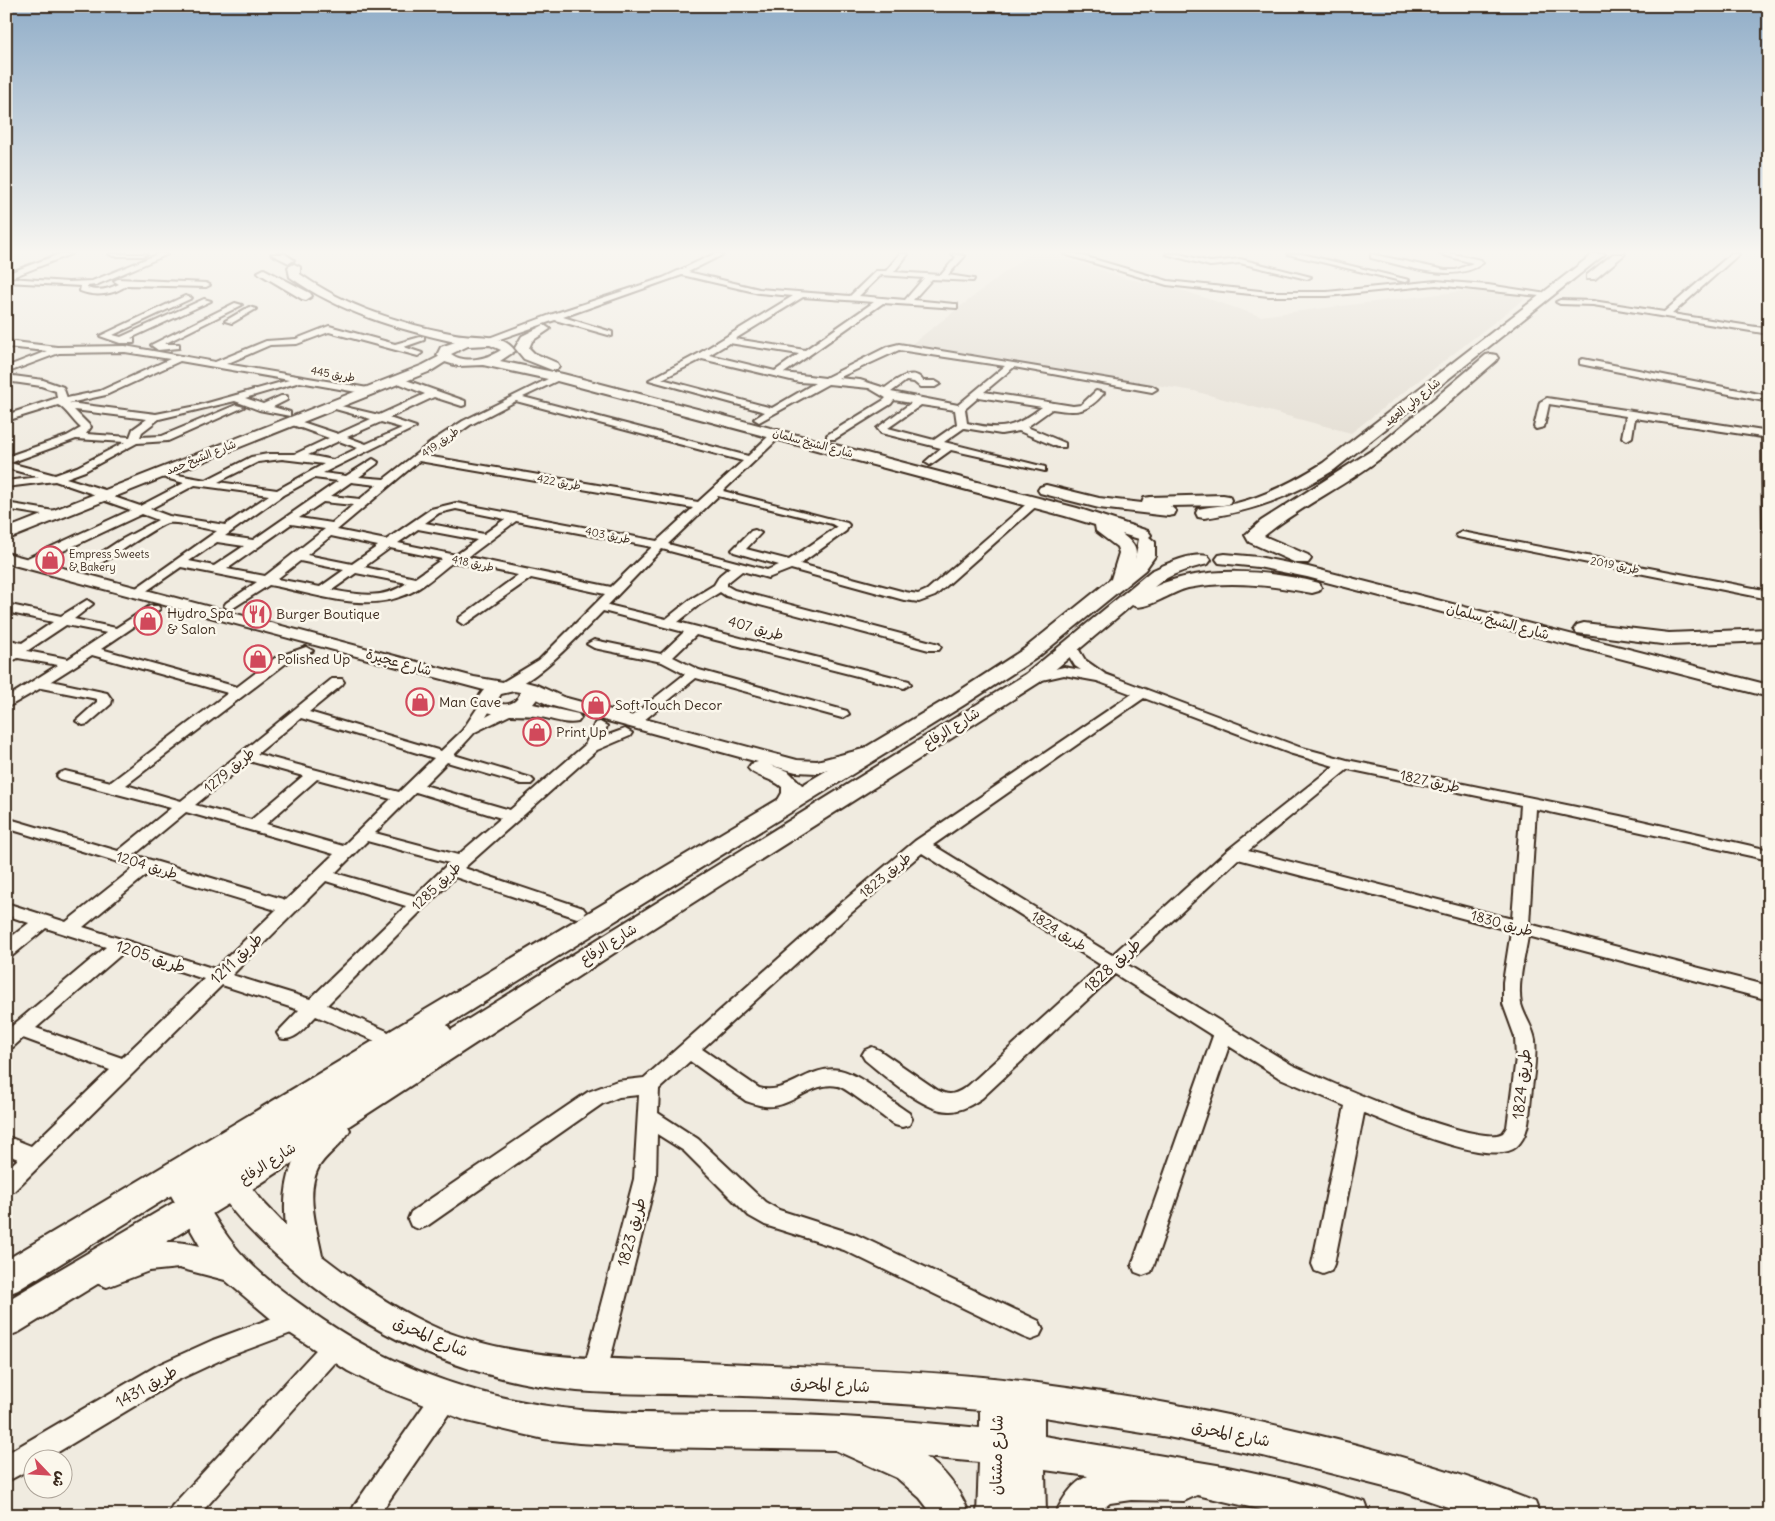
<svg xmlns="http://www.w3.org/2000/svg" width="1775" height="1521" font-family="Delius,'Playpen Sans Arabic',sans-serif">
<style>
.built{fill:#e2dcd1}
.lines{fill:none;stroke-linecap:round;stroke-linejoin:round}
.street-casing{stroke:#3b2a1e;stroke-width:4}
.secondary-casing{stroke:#3b2a1e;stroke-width:4}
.primary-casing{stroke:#3b2a1e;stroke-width:4}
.street{fill:#fbf7ec;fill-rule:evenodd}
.secondary{fill:#fbf7ec;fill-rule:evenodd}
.primary{fill:#fbf7ec;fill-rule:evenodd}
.labels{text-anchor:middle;stroke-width:5;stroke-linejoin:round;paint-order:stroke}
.far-street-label{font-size:11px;fill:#3b2a1e;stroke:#fbf7ec}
.far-poi-label{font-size:11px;fill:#3b2a1e;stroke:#fbf7ec;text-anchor:start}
.poi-label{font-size:14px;fill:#3b2a1e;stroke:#fbf7ec;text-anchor:start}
.street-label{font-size:14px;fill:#3b2a1e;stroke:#fbf7ec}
.near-street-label{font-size:16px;fill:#3b2a1e;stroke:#fbf7ec}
</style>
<rect width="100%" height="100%" fill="#f0ebe0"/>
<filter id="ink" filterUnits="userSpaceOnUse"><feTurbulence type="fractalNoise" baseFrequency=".02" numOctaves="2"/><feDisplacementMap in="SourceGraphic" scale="10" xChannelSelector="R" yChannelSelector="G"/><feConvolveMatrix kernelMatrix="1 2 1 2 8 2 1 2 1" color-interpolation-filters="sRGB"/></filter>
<g filter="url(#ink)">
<!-- built -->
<polygon class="built" points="1029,254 1053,254 1128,279 1178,289 1260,316 1488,288 1508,290 1524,299 1351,433 1194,391 909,346"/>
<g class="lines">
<!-- street casing -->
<g class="street-casing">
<g id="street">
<path d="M60,254H71L10,278L68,282L92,281L158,254H168L96,285L87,286V288C98,292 109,289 119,284L114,281L118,279L206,283L210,285L206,287L127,285C114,295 95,297 80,291L81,286L6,282V274Z"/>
<polygon points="109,254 147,254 143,256 113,256"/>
<path d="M714,254H724L688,272L759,289L850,296L876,271H886L900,254H908L894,272L941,275L956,257L952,254L965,256L948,275L974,279L973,281L932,279L913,300L954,304H957V308L883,303L784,373L825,378L887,347L899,344L1152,386L1157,389L1152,392L1014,367L984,392L1073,406L1081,405L1096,391L1104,393C1087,413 1077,413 1052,409L1027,427L1065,443V447H1057L1019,431L1001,434L964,428L944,442L1045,467V471L951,450L930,465L925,462L941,448L881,433L877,428L911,403L894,400L891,404L835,439H827V435L884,400L886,398L869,388L828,384L759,422L754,419L765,412L649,380L698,354L793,296L759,293L682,275L563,317L612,332V336L555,320L488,343L481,341L550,315L663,278ZM881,275L924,278L905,300L859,296ZM803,297L874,302L805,350L735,339ZM729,343L799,354L775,371L709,355ZM899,350L1005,366L958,405L891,392L906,381L914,382L920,387H935L940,384L935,381H923C913,366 895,381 885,388L860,380L838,378ZM702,359L799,382L815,383L772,408L662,379ZM979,397L1042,407C1013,429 1002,431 967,423L965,409ZM921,405L955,410L957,424L934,440L888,428Z"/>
<polygon points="1064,254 1076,254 1168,281 1269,292 1327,292 1436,281 1488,285 1553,295 1549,297 1436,285 1327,296 1269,296 1167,285"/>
<polygon points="1166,254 1179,254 1210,262 1240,259 1311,277 1307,279 1240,263 1210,266"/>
<polygon points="1288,254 1302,254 1409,280 1405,282"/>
<path d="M1371,254L1445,270H1456L1473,263L1440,254H1453L1481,260L1483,263C1454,285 1404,265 1371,258Z"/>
<polygon points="1731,254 1739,254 1672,314 1769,329 1769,334 1593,305 1560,304 1556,302 1560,300 1593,301 1664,312"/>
<polygon points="185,296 192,298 113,335 121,337 204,299 211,301 131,338 134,339 134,343 120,343 100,336"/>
<polygon points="235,303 242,305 164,344 179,344 179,348 158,350 151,345"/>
<polygon points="249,307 256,309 232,323 225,321"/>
<path d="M329,326L395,344L424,336V340L404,347L422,353L418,356L329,332L297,344L270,345L226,364L368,388L373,391L368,394L300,382L245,398L263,404L281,396H287V400L273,407L290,412V416L259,410L235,401L159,419L142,432L140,437L162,436L236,405L244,407L168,441L137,443L85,471L66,478L111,492V496L140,506L184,483L155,475V471L206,480L251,457L268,454H295L329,438L287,423V419H293L338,434L371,419L328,407V403L379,415L425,394L398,383L396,381L401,374H407L406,380L465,401V405L462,406L434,397L389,418L416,427L323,473L346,476L373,459L378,462L377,464L359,477L384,479L434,440L463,421L558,374L563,377L561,379L523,397L748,456L773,432H781V436L723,491L847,523L849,525L846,531L800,564L905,592L918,594L927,590L1031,500L1035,499L1041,502L935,596L919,602L904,600L791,569L768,578L742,571L727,583V586L734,590L939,644L941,647L939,650H929L726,596L720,592L699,605L678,622L909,681L911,684L904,688L696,635L673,657L699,670L847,711L849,714L842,718L696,678L638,725H628L626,722L628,719L685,674L662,662L594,648L587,644L594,640L661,654L684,632L603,611C585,629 526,695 501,689L499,686L501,683L539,660L605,594L531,578L464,625L458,621L459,618L518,575L460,563L453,562C438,573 422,589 405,595C362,613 313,593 269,585L230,610L224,606L226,603L257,582L181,567L142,594L138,595L132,591L217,531C206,529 177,521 167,523C150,529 98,570 87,568L85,565L87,562L119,541L158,520L142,514L31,566H23L21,563L23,560L131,510L97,498L96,495L55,481L6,487V481L39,477L6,468V457L67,436L81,428C73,421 65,408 58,405L6,421V415L57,398L56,391L41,386L6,381V375L43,380L63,387L67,398L100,391L170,359L125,352L59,353L6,373V367L47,351L6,347V341L57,347L125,346L215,362L266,341L296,339ZM180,361L289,380L197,406L156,414L69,403L106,395ZM516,401L743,461L698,502L426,456L470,425ZM74,410L147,419L133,429L130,437L86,434L91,427ZM381,422L402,428L366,444L347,437ZM76,439L125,442L77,467L55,475L10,463ZM339,441L358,448L333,460L308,455ZM282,459L324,464L277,490L218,482L258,462ZM419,461L693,508L657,541L456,503L431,509L386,540L337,530ZM314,478L338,481L253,540L225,536L283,495ZM351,482L377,485L360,499L331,496ZM195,485L269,495L225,525L169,516L150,509ZM718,496L832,524L837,527L789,560L746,549L761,533L755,530L751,531L732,550L734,552L779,565L767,570L668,544ZM323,502L353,505L332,523L299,518ZM456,509L505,519L484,534L425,523L439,513ZM516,521L652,547L611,587L468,557ZM291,524L325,529L265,576L227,569ZM418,529L477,540L456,555L398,543ZM331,536L378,546L352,564L307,555ZM217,542L244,546L214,566L189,561ZM390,548L442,559L415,578L364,567ZM662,549L730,567L720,575L714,585L691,599L666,619L608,605ZM300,561L344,570L320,587L277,579ZM356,573L407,583C383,600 359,595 332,590Z"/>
<polygon points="1583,359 1769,396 1769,402 1580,364 1580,360"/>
<polygon points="1547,398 1763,431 1766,425 1769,424 1769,533 1763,530 1762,437 1635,418 1632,437 1627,440 1622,437 1626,416 1549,404 1544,427 1536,429 1534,427 1540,402"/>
<polygon points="6,503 54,511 60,514 54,517 6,509"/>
<polygon points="1462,532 1769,591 1769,599 1458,537 1456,535"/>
<path d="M87,600L93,604L74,619L116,628L150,606H158L160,609L101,649L237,687L275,658L306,647L313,651L285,664L126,785L181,801L332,679H342L344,682L342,685L309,712L441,751L462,731L482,701L487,700L494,704L486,717L504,707H514L516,710L514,713L475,732L454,755L531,778L534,781L531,784H521L447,762L424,785L510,810L585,745L595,723L600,722L607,726L603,737L625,729L632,733L630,736L597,750L464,868L583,908L586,912L583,916L577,918L571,916L455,877L327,1005L387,1031L390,1036L387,1041L380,1043L316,1016C306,1026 295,1043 280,1038L277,1033L299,1010L222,985L14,1191L6,1193V1170L18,1159L6,1154V1136L31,1146L110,1070L23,1038L13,1047L6,1049V1031L106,947L46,928L12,956L6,957V941L29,923L6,915V903L66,922L135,867L6,828V818L118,851L171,808L60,779L57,776L60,773L65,771L111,782L228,693L92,655L51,681L107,693L112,700L111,704L88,724L83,725L76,721L97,702V699L41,688L6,708V698L58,665L18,658L6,664V654L13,649L6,647V639L22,643L53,622L6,612V604L61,616ZM66,625L107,633L68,659L27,651ZM301,718L434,758L399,792L257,754ZM249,761L303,776L251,820L195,805ZM317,779L391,799L343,846L266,824ZM416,792L501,818L458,855L375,833ZM186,812L334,854L286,900L134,855ZM367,841L449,863L415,896L335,873ZM150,872L276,910L215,969L83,927ZM326,881L406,906L310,999L232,975ZM123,953L204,979L122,1058L36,1028Z"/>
<path d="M1071,644L1076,645L1085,660L1105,674L1299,747L1347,760L1620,816L1769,850V860L1536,809L1529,924L1769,986V1000L1528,936C1525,957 1517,983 1521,1004C1524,1016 1533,1027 1535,1040C1537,1059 1533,1078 1531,1097C1529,1113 1530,1135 1516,1147C1492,1168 1392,1124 1364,1113L1334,1264L1331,1271L1323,1274L1315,1271L1312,1264L1345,1106L1278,1077L1229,1046L1154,1265L1151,1272L1143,1275L1135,1272L1132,1265L1213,1036L1115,974L982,1098C973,1104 962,1111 950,1111C924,1112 885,1076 865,1060L862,1055L865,1050L872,1047L879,1050L937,1090C950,1097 956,1094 968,1086L1101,965L922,853L851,913L702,1049L759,1088C787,1096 809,1064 840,1070C860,1074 890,1101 909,1113L912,1119L909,1125L902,1127L895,1125C884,1118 845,1087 838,1086C811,1080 791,1110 764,1106C758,1105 752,1103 746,1101L690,1061L659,1089L658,1113L698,1139L765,1202L779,1210L857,1235L1039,1321L1043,1329L1039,1337L1031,1340L1023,1337L844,1250L765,1225L749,1216L684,1151L657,1134L656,1179L606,1376L603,1384L594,1388L585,1384L582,1376L634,1179L639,1095L619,1097L602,1104L427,1226L419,1229L411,1226L408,1219L411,1212L588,1092L617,1081L644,1078L839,905L915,841L1132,694L1097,681L1064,675L1033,682L1028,681L1026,678L1028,675L1064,667L1081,670L1075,666L1064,648ZM1144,698L1289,753L1334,766L1229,849L1112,955L933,845ZM1348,769L1521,805L1512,919L1248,851ZM1238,859L1511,931L1503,982V1004L1515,1037L1516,1058L1507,1127L1503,1133C1480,1148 1338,1086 1310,1073L1292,1065L1126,964Z"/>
<polygon points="294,1310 302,1313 306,1321 302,1329 227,1357 178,1380 48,1458 32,1458 32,1468 6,1482 6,1454 160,1364 213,1340"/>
<polygon points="334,1335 342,1339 346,1347 342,1355 199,1515 168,1515 172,1506 326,1339"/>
<polygon points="445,1385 454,1388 457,1397 454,1406 379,1515 350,1515 354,1506 436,1388"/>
</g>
</g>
<!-- secondary casing -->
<g class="secondary-casing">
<g id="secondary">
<polygon points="446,353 452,357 450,359 431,371 6,540 6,529 423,365"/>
<path d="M6,553L474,677L503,682L514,679L537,685L563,697L797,760L817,761L867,748L874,750L877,754L874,758L817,773L796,772L770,765L788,771L802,785C802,795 798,801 792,810L785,812L778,810L775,805L782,793V787C772,778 754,777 748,768L751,764L758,762L549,705L537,699L533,704L578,714L581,718L578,722C565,725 549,718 536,716C521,714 457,720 484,690L6,563ZM514,691L520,692C518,704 506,707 496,702L501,694Z"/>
<path d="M336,1119L346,1122L350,1130C343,1144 329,1152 320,1165C304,1191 317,1229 322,1256C358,1284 397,1311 439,1329C520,1361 597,1358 681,1361C782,1366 883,1368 983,1377C1086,1387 1187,1405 1287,1428C1371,1447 1455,1470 1535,1502L1540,1515H1471L1404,1492L1263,1456L1168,1437L1044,1417V1436L1223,1466L1288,1480L1365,1502L1370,1515H1285L1197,1495L1184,1501L1131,1500L1110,1503L1095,1515H1055C1062,1499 1072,1483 1088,1476L1045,1470L1046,1515H977L979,1462L925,1457C947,1471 960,1491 970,1515H933L920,1498L897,1478L835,1450L652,1447L579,1443L544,1439L467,1421L383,1389L348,1371L282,1328L225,1280L179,1268L149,1271L107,1287L96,1283L92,1273L96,1263C134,1249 158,1235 200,1246L160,1176L164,1167L174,1164L184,1167C204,1198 220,1232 246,1259C268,1282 297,1302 323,1320C399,1372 489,1401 580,1410C653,1416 725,1412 798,1415C858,1417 919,1422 980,1428V1410C893,1402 805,1398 717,1395C671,1393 624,1395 577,1391C470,1380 372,1339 290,1267C260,1241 227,1211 210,1175L214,1166L224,1163L234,1166L264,1203L286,1226C281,1186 293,1133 336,1119Z"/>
</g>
</g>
<!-- primary casing -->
<g class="primary-casing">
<g id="primary">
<polygon points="271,254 285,254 294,260 289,263"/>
<path d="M1593,254H1605L1334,470C1290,497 1255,511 1204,518L1198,517L1196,513L1198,509C1211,506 1224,506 1237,503C1268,495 1296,480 1323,463Z"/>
<polygon points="1613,254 1625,254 1595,279 1587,279 1587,275"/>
<path d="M294,264L300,267V274C344,306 402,324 455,334C476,338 502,332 515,351L500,361L563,374L1077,508L1148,531L1151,535L1149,537L1155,542V556L1145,570L1038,657L964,705L447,1025L451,1030L1026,674L1151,571C1166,564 1191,552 1208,556L1211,560L1208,564C1188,569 1170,573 1154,587C1203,565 1268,570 1319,583L1321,587L1319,591L1312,593C1271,585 1229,580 1188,588C1173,591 1143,613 1132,605L1040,682L628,944L243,1195L19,1332L6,1337V1301L183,1197L191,1183L18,1290L6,1295V1260L950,697L1024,649L1111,579L1119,553L1117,547L1096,531L1095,525L1065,516L557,381L483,365L458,366L445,362L437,355L441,347L455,342C398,329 338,312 290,277L288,267ZM490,345L501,350C488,359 464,364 451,354L468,346ZM1122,534L1139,539L1135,559C1139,547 1130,541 1122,534Z"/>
<polygon points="264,269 310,293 312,296 306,300 302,299 260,274 258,272"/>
<polygon points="544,325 550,329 532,341 529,348 534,353 557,363 559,366 557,369 552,370 524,359 515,348 522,336"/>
<path d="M1491,354L1496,355L1498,358L1496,361C1455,396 1416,433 1373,464C1337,490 1298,508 1264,536L1308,555L1311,559L1308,563H1296L1249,542L1245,535L1261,521L1377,447L1486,355Z"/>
<polygon points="1046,485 1099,498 1142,503 1144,498 1150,497 1223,495 1229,496 1231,500 1229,504 1223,505 1170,506 1176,511 1174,515 1168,516 1099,508 1040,493 1038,490 1040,487"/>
<polygon points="1225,554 1258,557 1308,567 1769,685 1769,697 1307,577 1258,567 1219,563 1216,559 1219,555"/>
<polygon points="1584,623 1669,633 1769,629 1769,641 1669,645 1577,633 1574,629 1577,625"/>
</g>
</g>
<!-- street -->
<use href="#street" class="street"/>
<!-- secondary -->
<use href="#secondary" class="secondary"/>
<!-- primary -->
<use href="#primary" class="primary"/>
</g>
</g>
<!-- sky -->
<linearGradient id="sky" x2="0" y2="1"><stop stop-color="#90adc8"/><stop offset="0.54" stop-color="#f8f6f1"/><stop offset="1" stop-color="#f8f6f1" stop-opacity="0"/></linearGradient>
<rect width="1775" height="467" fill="url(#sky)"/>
<!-- icons -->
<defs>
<g id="shop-ring" transform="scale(1.4375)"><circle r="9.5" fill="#fbf7ec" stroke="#d1495b" stroke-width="1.5"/><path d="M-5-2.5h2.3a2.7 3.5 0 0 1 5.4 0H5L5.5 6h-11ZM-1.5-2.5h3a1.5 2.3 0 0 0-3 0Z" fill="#d1495b"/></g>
<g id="restaurant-ring" transform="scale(1.4375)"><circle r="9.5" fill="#fbf7ec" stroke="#d1495b" stroke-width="1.5"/><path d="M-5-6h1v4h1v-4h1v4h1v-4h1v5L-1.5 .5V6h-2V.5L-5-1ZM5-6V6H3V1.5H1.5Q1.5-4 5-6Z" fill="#d1495b"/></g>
</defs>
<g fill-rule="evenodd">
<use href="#shop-ring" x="50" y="560"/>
<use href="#restaurant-ring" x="257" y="614"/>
<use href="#shop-ring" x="148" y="621"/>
<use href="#shop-ring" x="258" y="659"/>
<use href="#shop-ring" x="420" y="702"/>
<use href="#shop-ring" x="596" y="705"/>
<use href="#shop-ring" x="537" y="732"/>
</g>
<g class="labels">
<!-- far-street labels -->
<g class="far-street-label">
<text transform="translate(333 374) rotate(10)" y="4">طريق 445</text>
<text transform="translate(1412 402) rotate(-39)" y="4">شارع ولي العهد</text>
<text transform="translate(440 442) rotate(-36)" y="4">طريق 419</text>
<text transform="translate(813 443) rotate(15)" y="4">شارع الشيخ سلمان</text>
<text transform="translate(201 457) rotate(-22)" y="4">شارع الشيخ حمد</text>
<text transform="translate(559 482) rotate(10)" y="4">طريق 422</text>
<text transform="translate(608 535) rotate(11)" y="4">طريق 403</text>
<text transform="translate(473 563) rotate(12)" y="4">طريق 418</text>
<text transform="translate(1615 565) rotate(11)" y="4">طريق 2019</text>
</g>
<!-- far-poi labels -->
<g class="far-poi-label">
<text x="69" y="558">Empress Sweets<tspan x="69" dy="13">&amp; Bakery</tspan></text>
</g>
<!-- poi labels -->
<g class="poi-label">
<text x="167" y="618">Hydro Spa<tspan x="167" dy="16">&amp; Salon</tspan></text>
<text x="276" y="619">Burger Boutique</text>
<text x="277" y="664">Polished Up</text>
<text x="439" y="707">Man Cave</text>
<text x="615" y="710">Soft Touch Decor</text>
<text x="556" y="737">Print Up</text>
</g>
<!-- street labels -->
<g class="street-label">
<text transform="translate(1498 621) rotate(15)" y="5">شارع الشيخ سلمان</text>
<text transform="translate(756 628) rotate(15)" y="5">طريق 407</text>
<text transform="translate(399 662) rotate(15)" y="5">شارع عجيرة</text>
<text transform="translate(951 728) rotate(-32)" y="5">شارع الرفاع</text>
<text transform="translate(229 770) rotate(-40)" y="5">طريق 1279</text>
<text transform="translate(1430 781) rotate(12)" y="5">طريق 1827</text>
<text transform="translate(147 865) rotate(17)" y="5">طريق 1204</text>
<text transform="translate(885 875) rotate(-40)" y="5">طريق 1823</text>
<text transform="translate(436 886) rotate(-44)" y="5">طريق 1285</text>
<text transform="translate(1502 923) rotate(15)" y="5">طريق 1830</text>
<text transform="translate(1059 931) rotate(32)" y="5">طريق 1824</text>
<text transform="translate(608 944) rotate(-32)" y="5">شارع الرفاع</text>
<text transform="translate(267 1163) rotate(-32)" y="5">شارع الرفاع</text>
</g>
<!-- near-street labels -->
<g class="near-street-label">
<text transform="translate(151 956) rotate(18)" y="6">طريق 1205</text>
<text transform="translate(236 958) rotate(-44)" y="6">طريق 1211</text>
<text transform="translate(1112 965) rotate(-43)" y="6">طريق 1828</text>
<text transform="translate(1521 1084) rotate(-84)" y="6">طريق 1824</text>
<text transform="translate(631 1232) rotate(-75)" y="6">طريق 1823</text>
<text transform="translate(431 1336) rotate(23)" y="6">شارع المحرق</text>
<text transform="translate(830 1384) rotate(3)" y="6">شارع المحرق</text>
<text transform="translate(146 1386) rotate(-30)" y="6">طريق 1431</text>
<text transform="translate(1231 1433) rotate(11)" y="6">شارع المحرق</text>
<text transform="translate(996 1455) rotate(-89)" y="6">شارع مشتان</text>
</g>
</g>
<!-- margin -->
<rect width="1775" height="1521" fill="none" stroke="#fbf7ec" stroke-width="25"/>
<rect x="12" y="12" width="1750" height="1496" fill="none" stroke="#3b2a1e" stroke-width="2" filter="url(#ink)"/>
<!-- north arrow -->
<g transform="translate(48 1474) rotate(115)"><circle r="24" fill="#fbf7ec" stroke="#aea59a"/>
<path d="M0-4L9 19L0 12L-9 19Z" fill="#d1495b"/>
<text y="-8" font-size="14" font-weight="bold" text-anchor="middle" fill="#3b2a1e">ش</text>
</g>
</svg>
